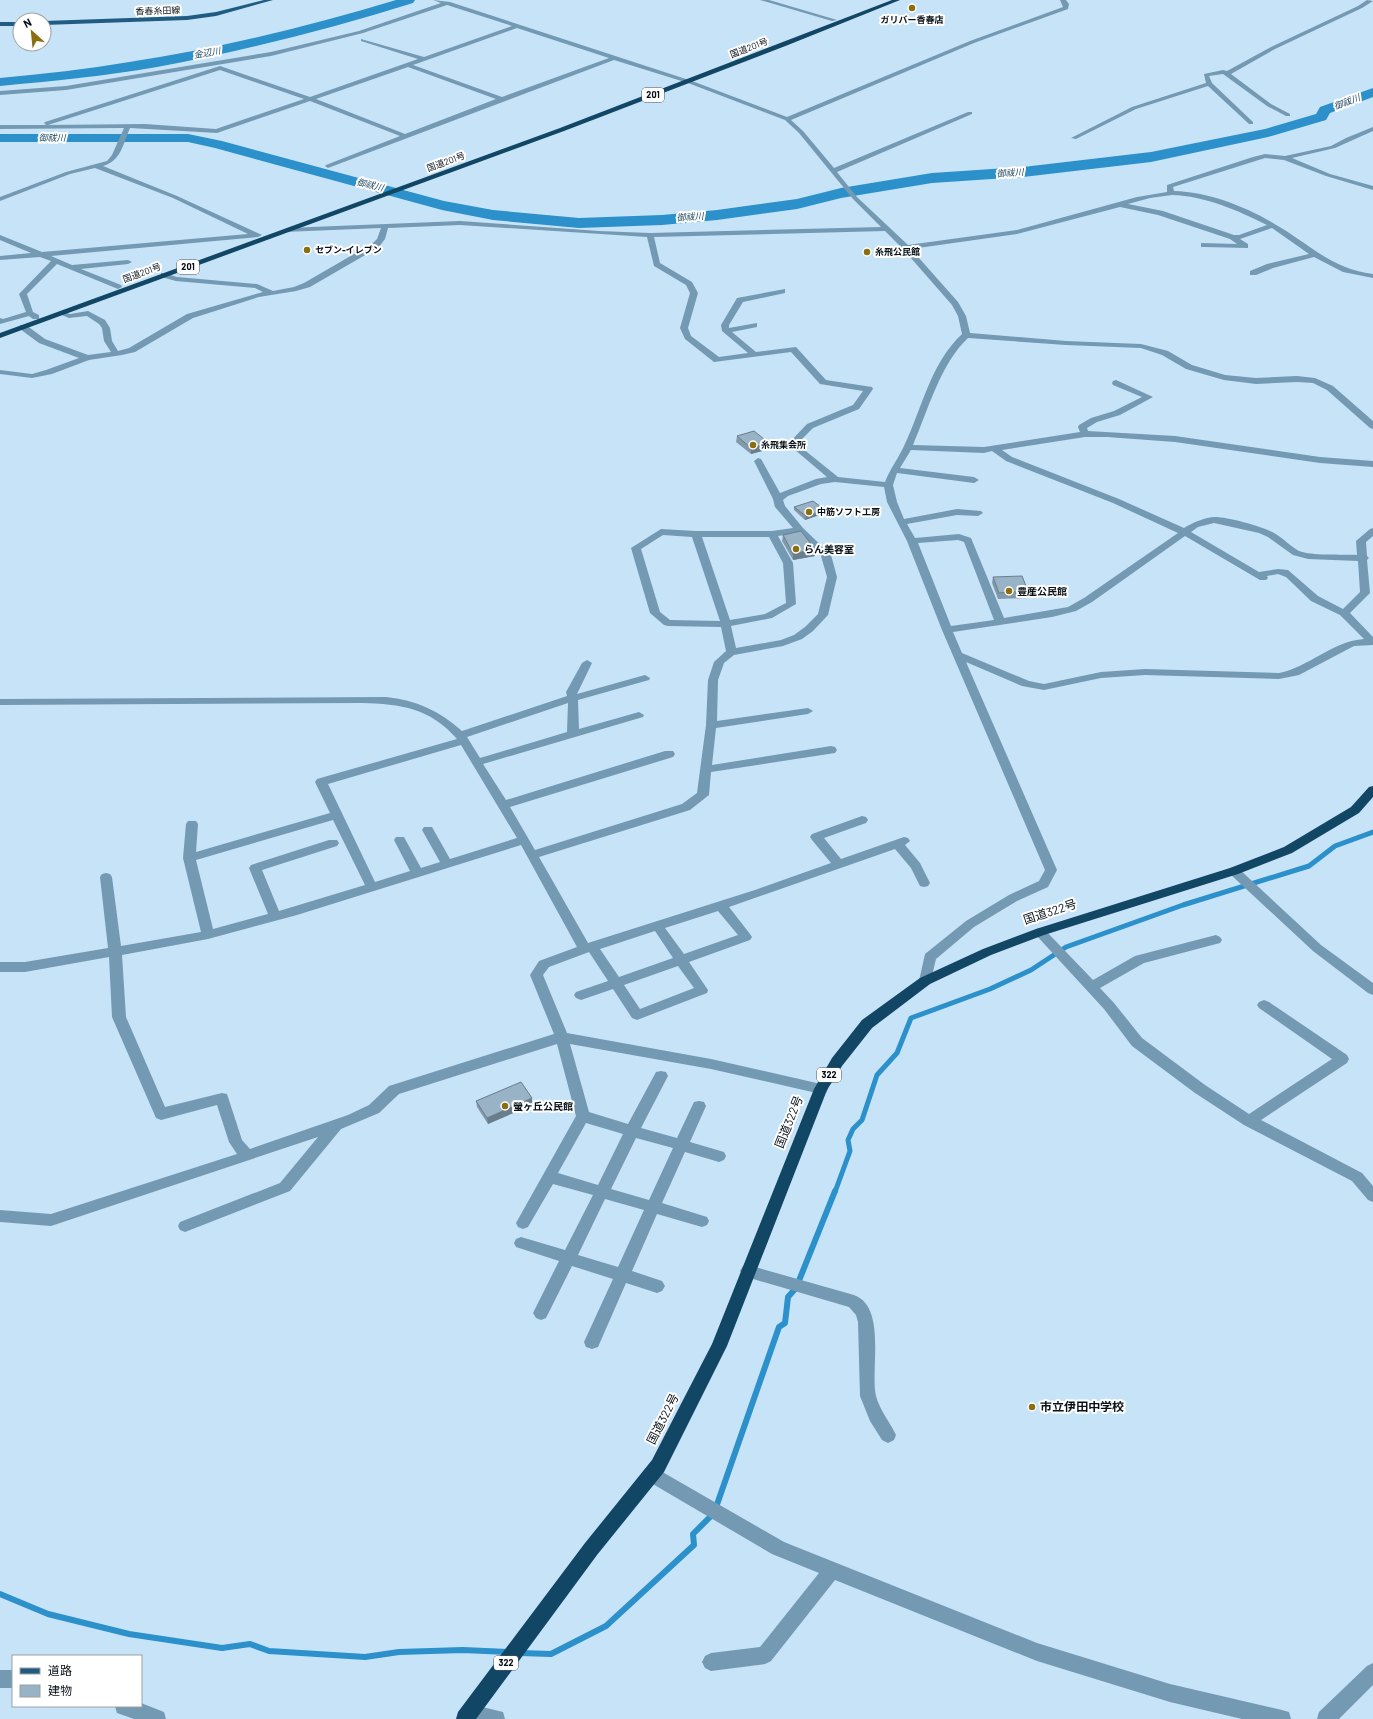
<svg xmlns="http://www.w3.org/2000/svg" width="1373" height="1719" font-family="Barlow,'Noto Sans JP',sans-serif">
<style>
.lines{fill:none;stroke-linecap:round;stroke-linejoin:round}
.stream-far1{stroke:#2c90cb;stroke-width:5}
.stream{stroke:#2c90cb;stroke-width:6}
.river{fill:#2c90cb;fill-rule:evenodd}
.minor{fill:#7499b3;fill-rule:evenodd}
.major{fill:#205c81;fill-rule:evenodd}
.highway{fill:#114665;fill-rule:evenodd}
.wall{fill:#8399aa}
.shaded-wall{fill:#6a7d8b}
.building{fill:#98b2c6;stroke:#6a7d8b}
.poi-dot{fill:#8a6e0f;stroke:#fff;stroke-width:1.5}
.labels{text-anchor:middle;stroke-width:4;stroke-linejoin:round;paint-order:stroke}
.far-street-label{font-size:9px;fill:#081118;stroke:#fff}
.far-poi-label{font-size:9px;font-weight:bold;fill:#081118;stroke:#fff;text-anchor:start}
.far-water-label{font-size:9px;font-style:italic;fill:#1c435c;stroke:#fff}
.shield{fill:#fff;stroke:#52585d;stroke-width:1}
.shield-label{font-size:9px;font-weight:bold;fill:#081118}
.poi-label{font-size:10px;font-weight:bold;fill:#081118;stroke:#fff;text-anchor:start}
.near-street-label{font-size:12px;fill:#081118;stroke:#fff}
.near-poi-label{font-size:12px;font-weight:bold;fill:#081118;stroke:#fff;text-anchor:start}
</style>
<rect width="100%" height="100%" fill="#c7e3f7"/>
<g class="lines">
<!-- stream-far1 -->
<polyline class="stream-far1" points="835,1192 850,1151 848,1140 853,1129 862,1120 877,1075 897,1053 911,1018 990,989 1031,970 1066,947 1183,905 1309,866 1335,846 1373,832"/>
<!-- stream -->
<g class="stream">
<polyline points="0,1594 48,1614 129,1634 222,1648 250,1644 269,1651 365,1657 399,1652 463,1650 508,1652"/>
<polyline points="520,1653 551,1654 606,1626 694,1545 693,1534 714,1513 779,1327 785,1323 788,1297 796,1288 835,1191"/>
</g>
<!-- river -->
<g class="river">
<path d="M396,0H415L413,3C329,29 244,51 157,67C105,76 53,81 0,86V78C136,66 265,40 396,0Z"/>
<polygon points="1373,88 1373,97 1330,113 1326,120 1268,137 1151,162 1023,177 932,183 841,198 797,209 717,220 662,225 579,228 493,220 442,210 215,148 188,142 0,142 0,134 188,134 222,141 444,201 493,210 579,218 662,215 717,210 797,199 841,188 932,173 1023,167 1151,152 1265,129 1316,114 1320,107"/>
</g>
<!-- minor -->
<g class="minor">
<path d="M433,0L450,2L692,81L787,117L970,41L1063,7L1060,0H1066L1069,4L1068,9L974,43L791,120L803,131L834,168L968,112H972V114L837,172L857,197L908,245L1017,230L1137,197L1167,192V185L1253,157L1265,154L1285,156L1331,146L1346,138L1373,127V131L1335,148L1292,158L1330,174L1373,186V190L1326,176L1284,160L1265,158L1173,187L1174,191C1211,192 1252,209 1283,229C1315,249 1334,269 1373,274V278L1343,272L1314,257L1273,268L1256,275H1250V271L1267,264L1309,254L1272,228L1240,239L1248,244V248L1204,247H1201V243L1237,244L1230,239L1158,215L1120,207L1017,234L911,249L958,302L966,316L970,333L1066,341L1141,344L1168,351L1192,365L1225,375L1256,378L1297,376L1315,378L1333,386L1373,421V429L1370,428L1327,390L1313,383L1297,382L1256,384L1224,380L1186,369L1162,355L1141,348L1066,345L968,338C941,363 928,410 913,445L984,447L1080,432L1078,427L1079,425L1091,418L1114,411L1142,397L1113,385L1112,383L1113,381L1116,380L1153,397L1120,415L1097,422L1087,428L1088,431L1175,436L1320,457L1373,461V467L1320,463L1175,442L1107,437H1085L1002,450L1012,457L1119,499L1184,528C1192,523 1205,517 1215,517C1228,517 1264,527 1274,533C1283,538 1290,546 1299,551C1311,556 1343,554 1357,555L1356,541L1370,529L1373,528V536L1366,542L1367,556L1369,558L1367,560L1370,593L1350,613L1373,637V645L1354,646L1299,675L1279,679L1145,675L1101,678L1044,690L1022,686L966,662L1057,870L1048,887L1017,901L974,927L936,959L930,984L925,986L920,984L919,981L925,954L966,921L1009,895L1039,881L1045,870L942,630L907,541L887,502L884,487L835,482L821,484L788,496L783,500L785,506L803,528L831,555L837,577L828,615L813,631L802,639L783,646L734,655L724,663L718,680L717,721L808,708L813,711L808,714L716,728L712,765L831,746L835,747L837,750L835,753L711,772L709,795L690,810L539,857L588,943L755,890L831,863L812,840L810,837L812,834L862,816L866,817L868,820L866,823L824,838L841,859L904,837L908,838L910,841L905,845L920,863L930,883L928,886L924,887L920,886L911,868L895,849L729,907L750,934L752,937L750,940L689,962L708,990L707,993L637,1020L632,1018L613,989L581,1000L576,998L574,995L576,992L608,981L589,952L549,967L543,975L567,1033L711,1059L821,1084L826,1085L828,1089L826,1093L821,1094L711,1069L570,1044L589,1112L628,1124L656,1072L661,1071L666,1072L668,1076L641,1128L677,1138L694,1102L699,1101L704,1102L706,1106L690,1142L724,1152L726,1156L724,1160L719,1162L685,1152L662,1203L707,1217L709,1221L707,1225L702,1227L657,1214L632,1271L662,1281L665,1286L662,1291L657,1293L626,1283L598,1347L592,1349L586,1347L584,1342L613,1279L572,1266L546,1318L541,1320L536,1318L533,1313L559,1261L516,1247L514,1243L516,1239L521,1237L565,1250L593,1195L553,1184L528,1227L523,1229L518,1227L516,1223L576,1116L557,1044L399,1094L379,1113L341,1129L290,1191L185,1232L180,1230L178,1226L180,1222L280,1183L318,1137L51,1226L0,1222V1210L51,1214L237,1154L229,1142L217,1105L161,1120L156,1118L112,1017L109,957L25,972H0V962H25L108,948L100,877L102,874L106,873L110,874L112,877L121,946L201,932L183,858L186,824L188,821H196L198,824L196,852L330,813L315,782L317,779L457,739C430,708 401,704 362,703L0,705V699L386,697C416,700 440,711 462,731L567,696L566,692L582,663L587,660L592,663L577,694L645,675L650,678L649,680L578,700L579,729L639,712L644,715L643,717L483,764L506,800L665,751H673L675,754L673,757L510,807L535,850L682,804L697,793L706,725L708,680L714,662L726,651L721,627L668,626L664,625L650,613L631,548L661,529L696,531H772L793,528L775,507L773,499L754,461L758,458L761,459L780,493L816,479L827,477L788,444L807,424L853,405L863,391L820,384L791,352L714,362L685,339L680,328L690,293L686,285L654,266L647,237L460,225L388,228L385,239L379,247L310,287L296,291L259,297L193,318L135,352L122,355L89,360L52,374L32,378L0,374V370L32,374L46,370L79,358L39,343L20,329V325H26L45,339L88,355L111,352L104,341L102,328L99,324L87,316L69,318L57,313L61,311L70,314L88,311L105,320L110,328L112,341L118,351L129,348L187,314L263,292L255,288L176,281L161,277V273H164L177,277L257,284L273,291L294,287L304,283L373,243L377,239L381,228L284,232L283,230L287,228L460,221L599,231L650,233L881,227L853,199L799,133L785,120L688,83L614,60L328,168L325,166L326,165L400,136L310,101L217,133L130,128C123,144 121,161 103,166L177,196L262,235L258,237L51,256L72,265L128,260L132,262L128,264L81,269L121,285L122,287L118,289L57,264L27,294L33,312L39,315V319H33L29,316L0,324V318L3,319L26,312L19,294L51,261L40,257L0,260V256L31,253L0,240V235L42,252L248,234L173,198L95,168L70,174L0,201V197L66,172L107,161L112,155L124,128L0,129V125H46L44,123L45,122L220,66L310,97L418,59L361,41V39L424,57L512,26L447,5L363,33L271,56L66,90L0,95V91L66,86L271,52L359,31L441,3ZM517,28L609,58L502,97L413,65ZM408,67L496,99L405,134L316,99ZM220,70L304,99L216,129L145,124L48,125ZM1172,195C1205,196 1237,210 1267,225L1239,235H1234L1163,211L1128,204L1150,198ZM885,231L903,249L952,305L958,316L962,334C930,364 922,409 904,446C898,459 890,469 885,482L838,477L797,444L813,428L859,409L873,389L872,387L826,380L796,347L756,352L732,332L757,327V323L729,328V325L743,302L785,293V289L737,298L721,325L722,331L748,353L719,357L691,336L688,328L698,293L692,282L660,263L654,237ZM911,450L984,453L992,451L1006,461L1113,503L1178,533L1084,598L1068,607L1004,618L971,538L959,534L915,538L907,524L957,515L978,516L983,513L981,511L957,509L904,519L897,502L893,485L897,473L974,483L979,480L974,477L900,468ZM1214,523L1259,533L1268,537L1293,555L1308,559L1358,561L1360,592L1343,609L1318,596L1288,570L1278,569L1259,572L1191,532L1198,527ZM798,533L821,556L827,577L818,614L805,627L794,635L781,640L736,648L731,626L772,618L796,604L793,563L778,536ZM663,535L692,537L720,621L670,620L660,612L641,549ZM1185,536L1260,580H1266L1268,578L1267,576L1278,574L1286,577L1311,601L1340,615L1364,639C1333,641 1309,667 1279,673L1145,669L1101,672L1044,684L1029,681L962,653L953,632L1052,617L1076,611L1092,602ZM702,537H769L783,563L786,603L765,614L730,620ZM958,540L964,542L994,620L951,626L918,543ZM568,703L567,732L480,758L467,737ZM461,745L517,838L450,859L432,827H424L422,830L440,862L421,868L404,837H396L394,840L410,871L375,882L328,784ZM333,820L365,885L279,911L262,870L337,846L339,843L337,840H329L251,865L249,868L268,914L213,929L196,860ZM521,845L577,947L539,961L530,975L554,1034L389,1086L369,1105L348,1115L250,1149L242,1140L227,1094L222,1093L165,1107L126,1017L122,955L208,939L297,915ZM718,911L738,935L684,954L665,928ZM655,931L673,958L619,977L600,949ZM678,966L694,988L640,1009L624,985ZM586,1123L623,1134L598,1185L558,1173ZM636,1138L673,1148L649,1200L611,1189ZM605,1199L644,1210L618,1267L578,1255Z"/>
<polygon points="760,0 769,0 837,20 832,21"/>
<polygon points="1367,0 1373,1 1362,8 1275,49 1231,74 1271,104 1290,114 1290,116 1286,116 1267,106 1223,74 1209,76 1212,83 1253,122 1253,124 1249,124 1208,86 1136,109 1076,139 1071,138 1132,107 1206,83 1204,74 1223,70 1227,71 1271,47 1358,6"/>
<polygon points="1234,867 1238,868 1321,945 1373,983 1373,995 1368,993 1313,951 1230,874 1228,871 1230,868"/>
<polygon points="1040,928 1044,929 1093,980 1135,956 1216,935 1220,937 1222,940 1220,943 1144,963 1100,988 1114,1003 1142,1038 1205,1085 1249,1114 1332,1059 1259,1008 1257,1005 1259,1002 1264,1000 1269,1002 1347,1055 1349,1059 1347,1063 1261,1120 1362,1173 1373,1186 1373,1202 1368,1200 1352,1181 1244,1125 1195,1093 1132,1046 1104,1009 1036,935 1034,932 1036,929"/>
<path d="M748,1265L854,1295C887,1307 870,1370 876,1396C880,1411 890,1422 896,1435L894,1440L888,1443L882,1440L870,1421L860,1396L858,1322L856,1315L849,1307L743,1276L740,1271L743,1266Z"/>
<polygon points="652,1466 784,1542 1037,1643 1170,1684 1282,1710 1289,1712 1291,1719 1242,1719 1170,1702 1037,1661 835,1580 771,1661 765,1664 711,1671 705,1668 702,1662 705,1656 711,1653 760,1647 819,1573 772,1554 646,1480 644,1474 646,1468"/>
<polygon points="1373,1663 1373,1685 1339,1719 1317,1719 1319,1712 1367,1666"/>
<rect x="0" y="1670" width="13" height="18"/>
<polygon points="141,1703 164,1712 166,1719 134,1719 117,1713 115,1706 141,1706"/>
<polygon points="470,1704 503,1712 505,1719 463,1719 461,1713 463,1706"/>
</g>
<!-- major -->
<g class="major">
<polygon points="264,0 273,0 216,16 187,20 44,25 44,21 187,16 216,12"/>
<rect x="0" y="22" width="20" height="4"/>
</g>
<!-- highway -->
<g class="highway">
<polygon points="892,0 900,0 788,45 564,131 0,338 0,333 560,128"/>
<polygon points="1373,786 1373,797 1359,813 1292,853 1238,874 1044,935 991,955 930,984 872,1028 842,1066 827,1090 727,1346 664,1472 597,1555 476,1719 456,1719 458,1712 585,1543 652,1460 712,1344 814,1089 832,1058 862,1020 920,978 983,949 1036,929 1230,868 1284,847 1351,807 1369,787"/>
</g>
</g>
<!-- wall -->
<g class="wall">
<polygon points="737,436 769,443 769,449 751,454 736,442"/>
<polygon points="794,507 825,513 805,520 794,510"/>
<polygon points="783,535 815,549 815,556 793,560 782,541"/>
<polygon points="993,577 1028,591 1027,598 998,599 992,583"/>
<polygon points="476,1101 532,1105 488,1124 477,1107"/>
</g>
<!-- shaded-wall -->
<g class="shaded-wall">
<polygon points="769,443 769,449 751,454 751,448"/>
<polygon points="825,510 825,513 805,520 806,516"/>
<polygon points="815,549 815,556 793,560 793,554"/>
<polygon points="532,1098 532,1105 488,1124 487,1118"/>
</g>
<!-- building -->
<g class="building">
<polygon points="754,431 769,443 751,448 737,436"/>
<polygon points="813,501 825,510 806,516 794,507"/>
<polygon points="801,531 815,549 793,554 783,535"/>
<polygon points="1022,576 1028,591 999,593 993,577"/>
<polygon points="521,1082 532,1098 487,1118 476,1101"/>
</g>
<!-- markers -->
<g class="poi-dot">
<circle cx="912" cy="8" r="4"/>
<circle cx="307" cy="250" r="4"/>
<circle cx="867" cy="252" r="4"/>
<circle cx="753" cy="445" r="4"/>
<circle cx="809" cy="512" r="4"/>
<circle cx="796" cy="549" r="4"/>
<circle cx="1009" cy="591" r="4"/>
<circle cx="505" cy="1106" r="4"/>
<circle cx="1032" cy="1407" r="4"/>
</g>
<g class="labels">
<!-- far-street labels -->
<g class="far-street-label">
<text transform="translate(158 11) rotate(-2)" y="3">香春糸田線</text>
<text transform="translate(749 48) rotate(-21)" y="3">国道201号</text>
<text transform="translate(446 162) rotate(-20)" y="3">国道201号</text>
<text transform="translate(142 273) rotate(-20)" y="3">国道201号</text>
</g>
<!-- far-poi labels -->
<g class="far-poi-label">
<text x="912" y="23" text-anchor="middle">ガリバー香春店</text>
<text x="315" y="253">セブン-イレブン</text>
<text x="875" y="255">糸飛公民館</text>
<text x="761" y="448">糸飛集会所</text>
<text x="817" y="515">中筋ソフト工房</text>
</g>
<!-- far-water labels -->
<g class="far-water-label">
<text transform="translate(207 53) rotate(-10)" y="3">金辺川</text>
<text transform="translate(1347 102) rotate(-21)" y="3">御祓川</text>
<text x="52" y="141">御祓川</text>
<text transform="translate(1010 173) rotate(-4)" y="3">御祓川</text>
<text transform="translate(370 185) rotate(14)" y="3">御祓川</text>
<text transform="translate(690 217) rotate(-4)" y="3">御祓川</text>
</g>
<!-- shield labels -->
<g class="shield">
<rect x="642" y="88" width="22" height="14" rx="3"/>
<rect x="177" y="260" width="22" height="14" rx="3"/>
<rect x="817" y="1068" width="24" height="14" rx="3"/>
<rect x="494" y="1656" width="24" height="14" rx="3"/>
</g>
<g class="shield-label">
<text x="653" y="98">201</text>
<text x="188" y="270">201</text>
<text x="829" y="1078">322</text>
<text x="506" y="1666">322</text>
</g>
<!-- poi labels -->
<g class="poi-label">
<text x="804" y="553">らん美容室</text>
<text x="1017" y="595">豊産公民館</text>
<text x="513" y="1110">螢ヶ丘公民館</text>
</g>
<!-- near-street labels -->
<g class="near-street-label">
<text transform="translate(1050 912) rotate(-18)" y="4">国道322号</text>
<text transform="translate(789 1122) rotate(-68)" y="4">国道322号</text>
<text transform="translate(663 1419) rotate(-63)" y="4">国道322号</text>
</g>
<!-- near-poi labels -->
<g class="near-poi-label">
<text x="1040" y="1411">市立伊田中学校</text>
</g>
</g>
<!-- legend -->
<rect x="12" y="1655" width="130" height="52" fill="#ffffff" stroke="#9ca0a3"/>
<rect x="20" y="1668" width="20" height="6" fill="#205c81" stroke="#9ca0a3"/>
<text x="48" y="1675" font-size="12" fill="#081118">道路</text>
<rect x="20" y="1685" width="20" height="12" fill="#98b2c6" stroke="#9ca0a3"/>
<text x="48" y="1695" font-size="12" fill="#081118">建物</text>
<!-- north arrow -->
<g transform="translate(32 32) rotate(333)"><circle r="19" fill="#ffffff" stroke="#9ca0a3"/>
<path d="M0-3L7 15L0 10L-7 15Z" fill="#8a6e0f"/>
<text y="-6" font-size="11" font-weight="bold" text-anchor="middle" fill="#081118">N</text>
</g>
</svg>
